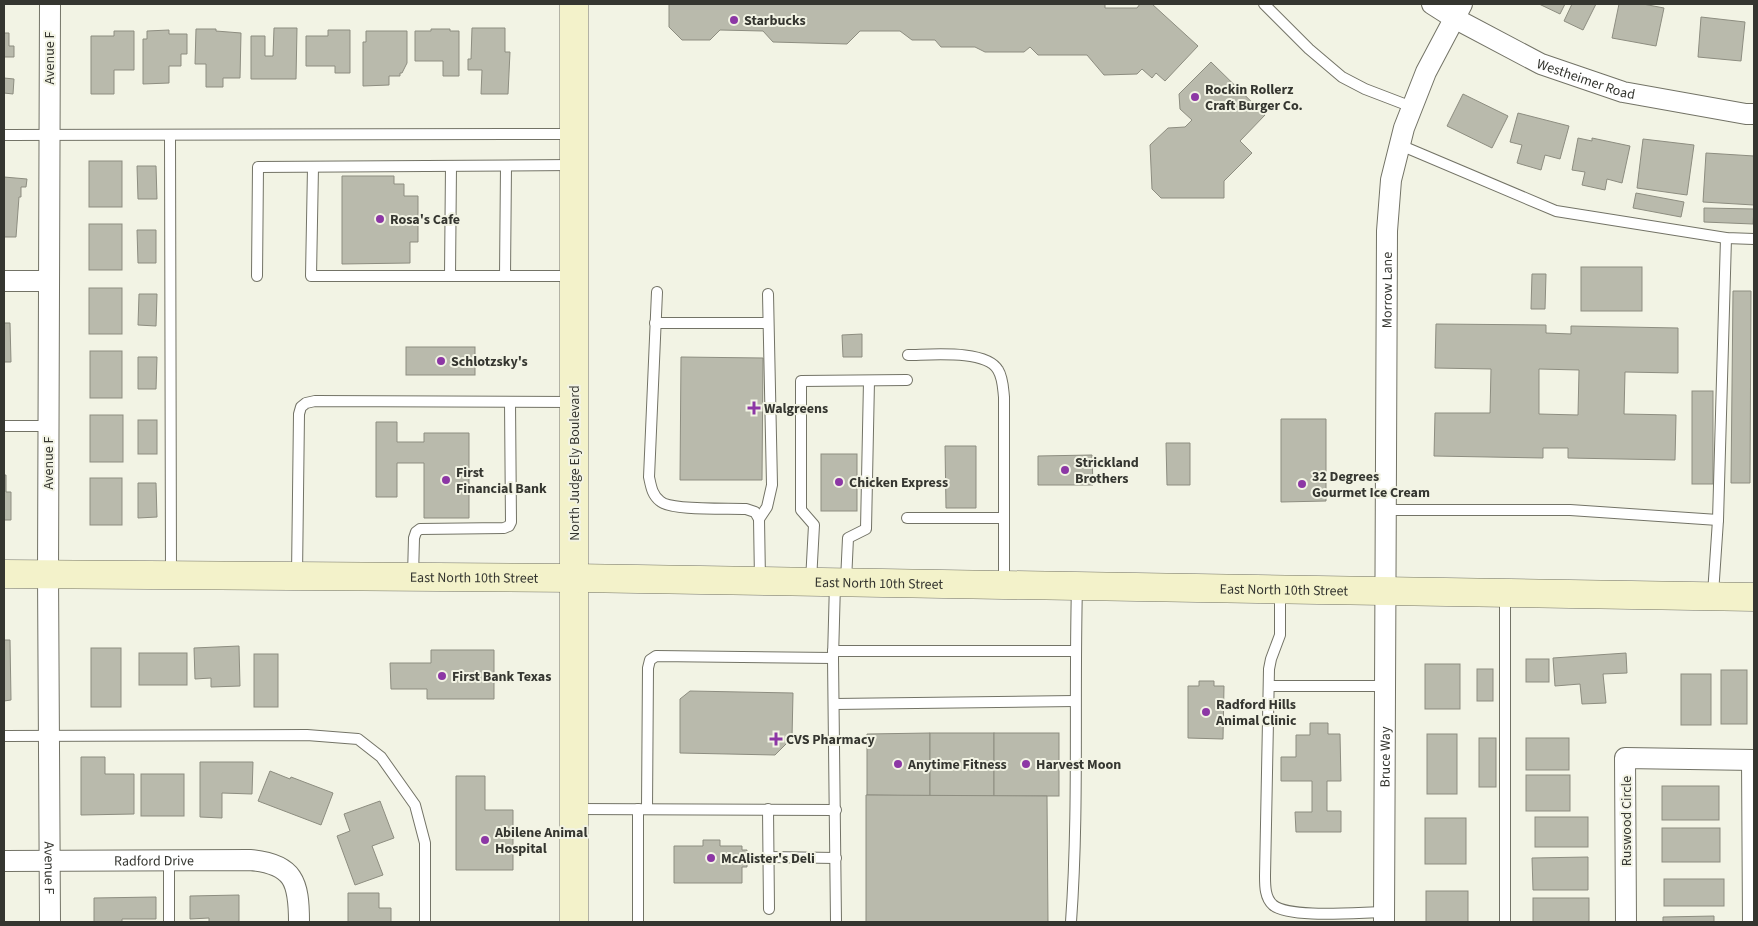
<svg xmlns="http://www.w3.org/2000/svg" width="1758" height="926" font-family="'Source Sans 3',sans-serif">
<style>
.building{fill:#b9baac;stroke:#8d8d80;fill-rule:evenodd}
.lines{fill:none;stroke-linecap:round;stroke-linejoin:round}
.service-casing{stroke:#737366;stroke-width:12}
.minor-casing{stroke:#737366;stroke-width:22}
.secondary-casing{stroke:#737366;stroke-width:29}
.service{stroke:#fff;stroke-width:10}
.minor{stroke:#fff;stroke-width:20}
.secondary{stroke:#f3f2ca;stroke-width:28}
.poi-dot{fill:#8c37a5;stroke:#f2f3e4;stroke-width:2}
.labels{text-anchor:middle;stroke-width:4;stroke-linejoin:round;paint-order:stroke}
.poi-label{font-size:14px;font-weight:bold;fill:#353630;stroke:#f2f3e4;text-anchor:start}
.street-label{font-size:14px;fill:#353630;stroke:#f2f3e4}
</style>
<rect width="100%" height="100%" fill="#f2f3e4"/>
<!-- building -->
<g class="building">
<polygon points="669,4 1105,4 1105,8 1137,8 1140,4 1152,4 1198,46 1165,81 1156,73 1152,78 1142,69 1137,74 1104,75 1087,55 1038,55 1030,47 1024,52 985,52 975,47 941,47 935,40 912,40 900,31 860,31 847,44 773,42 763,31 720,30 710,40 682,40 669,27"/>
<polygon points="1539,4 1565,4 1560,14"/>
<polygon points="1572,4 1596,4 1583,30 1564,21"/>
<polygon points="1619,4 1643,4 1664,8 1656,46 1612,38"/>
<polygon points="1701,17 1745,22 1741,61 1698,57"/>
<polygon points="274,28 297,28 296,79 251,79 251,36 265,36 265,56 273,56"/>
<polygon points="472,28 505,28 505,52 510,52 508,94 481,94 482,70 468,70 468,59 471,59"/>
<polygon points="196,29 216,29 216,31 241,33 240,78 223,78 223,87 206,87 206,64 195,64"/>
<polygon points="431,29 450,29 450,31 459,31 459,76 443,76 443,61 415,61 415,31 431,31"/>
<polygon points="169,30 169,34 187,34 187,54 181,54 181,66 169,66 169,83 143,84 143,39 147,39 147,31"/>
<polygon points="328,30 350,30 350,73 335,73 335,66 306,66 306,36 328,36"/>
<polygon points="114,31 134,31 134,70 114,70 114,94 91,94 91,36 114,36"/>
<polygon points="366,31 407,31 407,63 402,73 400,73 400,76 389,76 389,85 363,86 363,42 366,42"/>
<polygon points="4,33 9,33 9,46 14,46 14,57 4,57"/>
<polygon points="1211,62 1265,115 1240,141 1252,153 1224,181 1224,198 1161,198 1152,189 1150,145 1168,128 1185,127 1192,120 1180,109 1179,94"/>
<polygon points="4,78 14,79 13,94 4,93"/>
<polygon points="1463,94 1508,116 1492,148 1447,126"/>
<polygon points="1518,113 1569,126 1560,159 1545,155 1541,170 1517,163 1522,145 1510,142"/>
<polygon points="1578,138 1592,141 1592,138 1630,146 1622,183 1607,179 1605,190 1582,185 1585,172 1572,170"/>
<polygon points="1643,139 1694,145 1687,195 1637,188"/>
<polygon points="1706,153 1754,156 1754,205 1703,202"/>
<rect x="89" y="161" width="33" height="46"/>
<polygon points="137,166 156,166 157,199 138,199"/>
<polygon points="342,176 394,176 394,184 404,184 404,196 418,196 418,242 410,242 410,263 342,264"/>
<polygon points="4,177 27,179 26,187 21,187 21,197 19,197 16,237 4,237"/>
<polygon points="1636,193 1684,202 1681,217 1633,208"/>
<polygon points="1704,208 1754,209 1753,224 1704,222"/>
<rect x="89" y="224" width="33" height="46"/>
<polygon points="137,230 156,230 156,263 138,263"/>
<rect x="1581" y="267" width="61" height="44"/>
<polygon points="1532,274 1546,274 1545,309 1531,309"/>
<rect x="89" y="288" width="33" height="46"/>
<polygon points="1733,291 1751,291 1750,483 1731,483"/>
<polygon points="139,294 157,294 156,326 138,325"/>
<polygon points="4,323 10,323 11,362 4,362"/>
<path d="M1436,324L1546,325V333L1571,334V326L1678,328V373L1625,372L1624,414L1676,415L1675,460L1568,458V448H1543V458L1434,456L1435,413H1490L1491,369L1435,368ZM1539,369L1579,370L1578,415L1539,414Z"/>
<polygon points="862,334 862,357 843,357 842,335"/>
<rect x="406" y="347" width="69" height="28"/>
<rect x="90" y="351" width="32" height="47"/>
<polygon points="138,357 157,357 156,389 138,389"/>
<polygon points="681,357 763,358 762,480 680,480"/>
<rect x="1692" y="391" width="21" height="93"/>
<rect x="90" y="415" width="33" height="47"/>
<polygon points="1281,419 1326,419 1326,501 1281,502"/>
<rect x="138" y="420" width="19" height="34"/>
<polygon points="376,422 397,422 397,442 424,442 424,433 469,433 469,518 424,518 424,463 397,463 397,497 376,497"/>
<polygon points="1166,443 1190,443 1190,485 1167,485"/>
<polygon points="945,446 976,446 976,508 946,508"/>
<rect x="821" y="454" width="36" height="57"/>
<polygon points="1092,455 1093,485 1038,485 1038,456"/>
<polygon points="4,475 6,475 6,492 11,492 11,520 4,520"/>
<rect x="90" y="478" width="32" height="47"/>
<polygon points="138,483 156,483 157,517 138,518"/>
<polygon points="4,640 10,640 11,700 4,701"/>
<polygon points="239,646 240,686 211,687 211,678 195,679 194,648"/>
<rect x="91" y="648" width="30" height="59"/>
<polygon points="431,650 494,650 494,699 427,699 427,689 391,689 390,663 431,663"/>
<rect x="139" y="653" width="48" height="32"/>
<polygon points="1626,653 1627,673 1603,674 1606,703 1582,704 1580,684 1555,686 1553,658"/>
<rect x="254" y="654" width="24" height="53"/>
<rect x="1526" y="659" width="23" height="23"/>
<rect x="1425" y="664" width="35" height="45"/>
<rect x="1477" y="669" width="16" height="32"/>
<rect x="1721" y="670" width="26" height="54"/>
<rect x="1681" y="674" width="30" height="51"/>
<polygon points="1199,681 1214,681 1214,686 1224,686 1223,739 1188,738 1188,686 1199,686"/>
<polygon points="690,691 793,693 792,738 775,755 680,753 680,699"/>
<polygon points="1310,723 1328,723 1328,734 1340,734 1341,781 1327,781 1327,811 1341,811 1341,832 1296,832 1295,812 1312,812 1312,781 1281,781 1281,757 1296,757 1296,735 1310,735"/>
<polygon points="930,733 930,796 867,795 867,734"/>
<rect x="930" y="733" width="64" height="63"/>
<rect x="994" y="733" width="65" height="63"/>
<rect x="1427" y="734" width="30" height="60"/>
<rect x="1479" y="738" width="17" height="49"/>
<rect x="1526" y="738" width="43" height="32"/>
<polygon points="81,757 105,757 105,774 134,774 134,814 81,815"/>
<polygon points="200,762 253,762 252,794 222,793 222,818 200,817"/>
<polygon points="270,771 290,779 291,777 333,793 321,825 258,801"/>
<rect x="141" y="774" width="43" height="42"/>
<rect x="1526" y="775" width="44" height="36"/>
<polygon points="456,776 485,776 485,810 513,810 513,870 456,870"/>
<rect x="1662" y="786" width="57" height="34"/>
<polygon points="866,795 1047,796 1048,922 866,922"/>
<polygon points="380,801 394,838 372,846 383,875 355,885 337,836 350,831 344,814"/>
<rect x="1535" y="817" width="53" height="30"/>
<rect x="1425" y="818" width="41" height="46"/>
<rect x="1662" y="828" width="58" height="34"/>
<polygon points="703,840 720,840 720,846 742,846 742,850 747,850 747,867 742,867 742,883 674,883 674,846 703,846"/>
<polygon points="1588,857 1588,890 1533,890 1532,858"/>
<rect x="1664" y="879" width="60" height="27"/>
<rect x="1426" y="891" width="42" height="31"/>
<polygon points="348,893 379,893 379,908 391,908 391,922 348,922"/>
<polygon points="239,895 239,922 209,922 209,918 190,919 190,896"/>
<polygon points="156,897 156,919 122,919 122,922 94,922 94,898"/>
<rect x="1533" y="898" width="56" height="24"/>
<polygon points="1714,916 1714,922 1663,922 1663,917"/>
</g>
<g class="lines">
<!-- service casing -->
<g class="service-casing">
<g id="service">
<polyline points="1264,4 1309,49 1342,77 1365,89 1412,107"/>
<polyline points="4,135 573,134"/>
<polyline points="170,135 171,574"/>
<polyline points="1400,145 1556,211 1726,238 1754,239"/>
<polyline points="313,167 311,276 574,276"/>
<polyline points="257,276 258,167 573,165"/>
<polyline points="450,276 451,166"/>
<polyline points="505,276 506,166"/>
<path d="M657,292L649,477C651,486 652,495 660,501C670,511 729,508 746,509L755,512L759,519L760,580"/>
<polyline points="655,323 768,323"/>
<path d="M908,355C929,355 986,349 998,370C1003,378 1003,388 1004,397V584"/>
<polyline points="4,426 48,426"/>
<polyline points="1385,510 1570,510 1718,520"/>
<polyline points="907,518 1003,518"/>
<polyline points="759,519 767,507 772,485 768,294"/>
<polyline points="297,575 299,414 301,407 306,403 315,401 574,402"/>
<polyline points="413,576 414,538 416,532 420,529 504,528 509,526 511,522 510,402"/>
<polyline points="811,581 814,525 801,510 801,381 907,380"/>
<polyline points="846,581 848,538 866,529 869,381"/>
<polyline points="835,583 833,658 836,922"/>
<path d="M1280,590V635L1271,659L1269,669L1265,876C1265,886 1265,898 1273,905C1290,919 1361,912 1384,912"/>
<polyline points="1505,593 1505,922"/>
<polyline points="1713,594 1718,520 1726,238"/>
<polyline points="833,651 1075,651"/>
<polyline points="1269,686 1384,686"/>
<polyline points="834,704 1075,701"/>
<polyline points="4,736 307,735 358,739 381,757 415,805 425,843 425,922"/>
<polyline points="575,809 836,810"/>
<polyline points="647,809 648,668 650,660 656,656 833,658"/>
<polyline points="768,809 769,909"/>
<polyline points="768,857 836,858"/>
<polyline points="169,861 169,922"/>
<polyline points="638,922 638,809"/>
<path d="M1071,922C1079,811 1074,698 1077,586"/>
</g>
</g>
<!-- minor casing -->
<g class="minor-casing">
<g id="minor">
<path id="s1" d="M50,4L48,574L50,922"/>
<path id="s2" d="M1432,4L1454,18L1541,64L1623,92L1746,114H1754"/>
<polyline points="4,281 48,281"/>
<polyline points="1752,760 1753,922"/>
<path id="s3" d="M4,861L250,860C294,864 299,882 299,922"/>
<path id="s4" d="M1384,922L1387,231L1391,180L1404,128L1426,72L1462,4"/>
<polyline points="1626,922 1625,758 1754,760"/>
</g>
</g>
<!-- secondary casing -->
<g class="secondary-casing">
<g id="secondary">
<polyline points="574,4 574,922"/>
<path id="s5" d="M4,574L574,578L1754,597"/>
</g>
</g>
<!-- service -->
<use href="#service" class="service"/>
<!-- minor -->
<use href="#minor" class="minor"/>
<!-- secondary -->
<use href="#secondary" class="secondary"/>
</g>
<!-- markers -->
<g class="poi-dot">
<circle cx="734" cy="20" r="5"/>
<circle cx="1195" cy="97" r="5"/>
<circle cx="380" cy="219" r="5"/>
<circle cx="441" cy="361" r="5"/>
<path d="M751.5 400.5h5v5h5v5h-5v5h-5v-5h-5v-5h5z"/>
<circle cx="1065" cy="470" r="5"/>
<circle cx="446" cy="480" r="5"/>
<circle cx="839" cy="482" r="5"/>
<circle cx="1302" cy="484" r="5"/>
<circle cx="442" cy="676" r="5"/>
<circle cx="1206" cy="712" r="5"/>
<path d="M773.5 731.5h5v5h5v5h-5v5h-5v-5h-5v-5h5z"/>
<circle cx="898" cy="764" r="5"/>
<circle cx="1026" cy="764" r="5"/>
<circle cx="485" cy="840" r="5"/>
<circle cx="711" cy="858" r="5"/>
</g>
<g class="labels">
<!-- poi labels -->
<g class="poi-label">
<text x="744" y="25">Starbucks</text>
<text x="1205" y="94">Rockin Rollerz<tspan x="1205" dy="16">Craft Burger Co.</tspan></text>
<text x="390" y="224">Rosa's Cafe</text>
<text x="451" y="366">Schlotzsky's</text>
<text x="764" y="413">Walgreens</text>
<text x="1075" y="467">Strickland<tspan x="1075" dy="16">Brothers</tspan></text>
<text x="456" y="477">First<tspan x="456" dy="16">Financial Bank</tspan></text>
<text x="1312" y="481">32 Degrees<tspan x="1312" dy="16">Gourmet Ice Cream</tspan></text>
<text x="849" y="487">Chicken Express</text>
<text x="452" y="681">First Bank Texas</text>
<text x="1216" y="709">Radford Hills<tspan x="1216" dy="16">Animal Clinic</tspan></text>
<text x="786" y="744">CVS Pharmacy</text>
<text x="908" y="769">Anytime Fitness</text>
<text x="1036" y="769">Harvest Moon</text>
<text x="495" y="837">Abilene Animal<tspan x="495" dy="16">Hospital</tspan></text>
<text x="721" y="863">McAlister's Deli</text>
</g>
<!-- street labels -->
<g class="street-label">
<text transform="translate(49 58) rotate(-90)" y="5">Avenue F</text>
<text dy="5" stroke="none"><textPath href="#s2" startOffset="172">Westheimer Road</textPath></text>
<text dy="5" stroke="none"><textPath href="#s4" startOffset="632">Morrow Lane</textPath></text>
<text transform="translate(48 463) rotate(-90)" y="5">Avenue F</text>
<text transform="translate(574 463) rotate(-90)" y="5">North Judge Ely Boulevard</text>
<text dy="5" stroke="none"><textPath href="#s5" startOffset="470">East North 10th Street</textPath></text>
<text dy="5" stroke="none"><textPath href="#s5" startOffset="875">East North 10th Street</textPath></text>
<text dy="5" stroke="none"><textPath href="#s5" startOffset="1280">East North 10th Street</textPath></text>
<text dy="5" stroke="none"><textPath href="#s4" startOffset="165">Bruce Way</textPath></text>
<text transform="translate(1626 821) rotate(-90)" y="5">Ruswood Circle</text>
<text dy="5" stroke="none"><textPath href="#s3" startOffset="150">Radford Drive</textPath></text>
<text dy="5" stroke="none"><textPath href="#s1" startOffset="864">Avenue F</textPath></text>
</g>
</g>
<!-- border -->
<rect width="1758" height="926" fill="none" stroke="#353630" stroke-width="10"/>
</svg>
